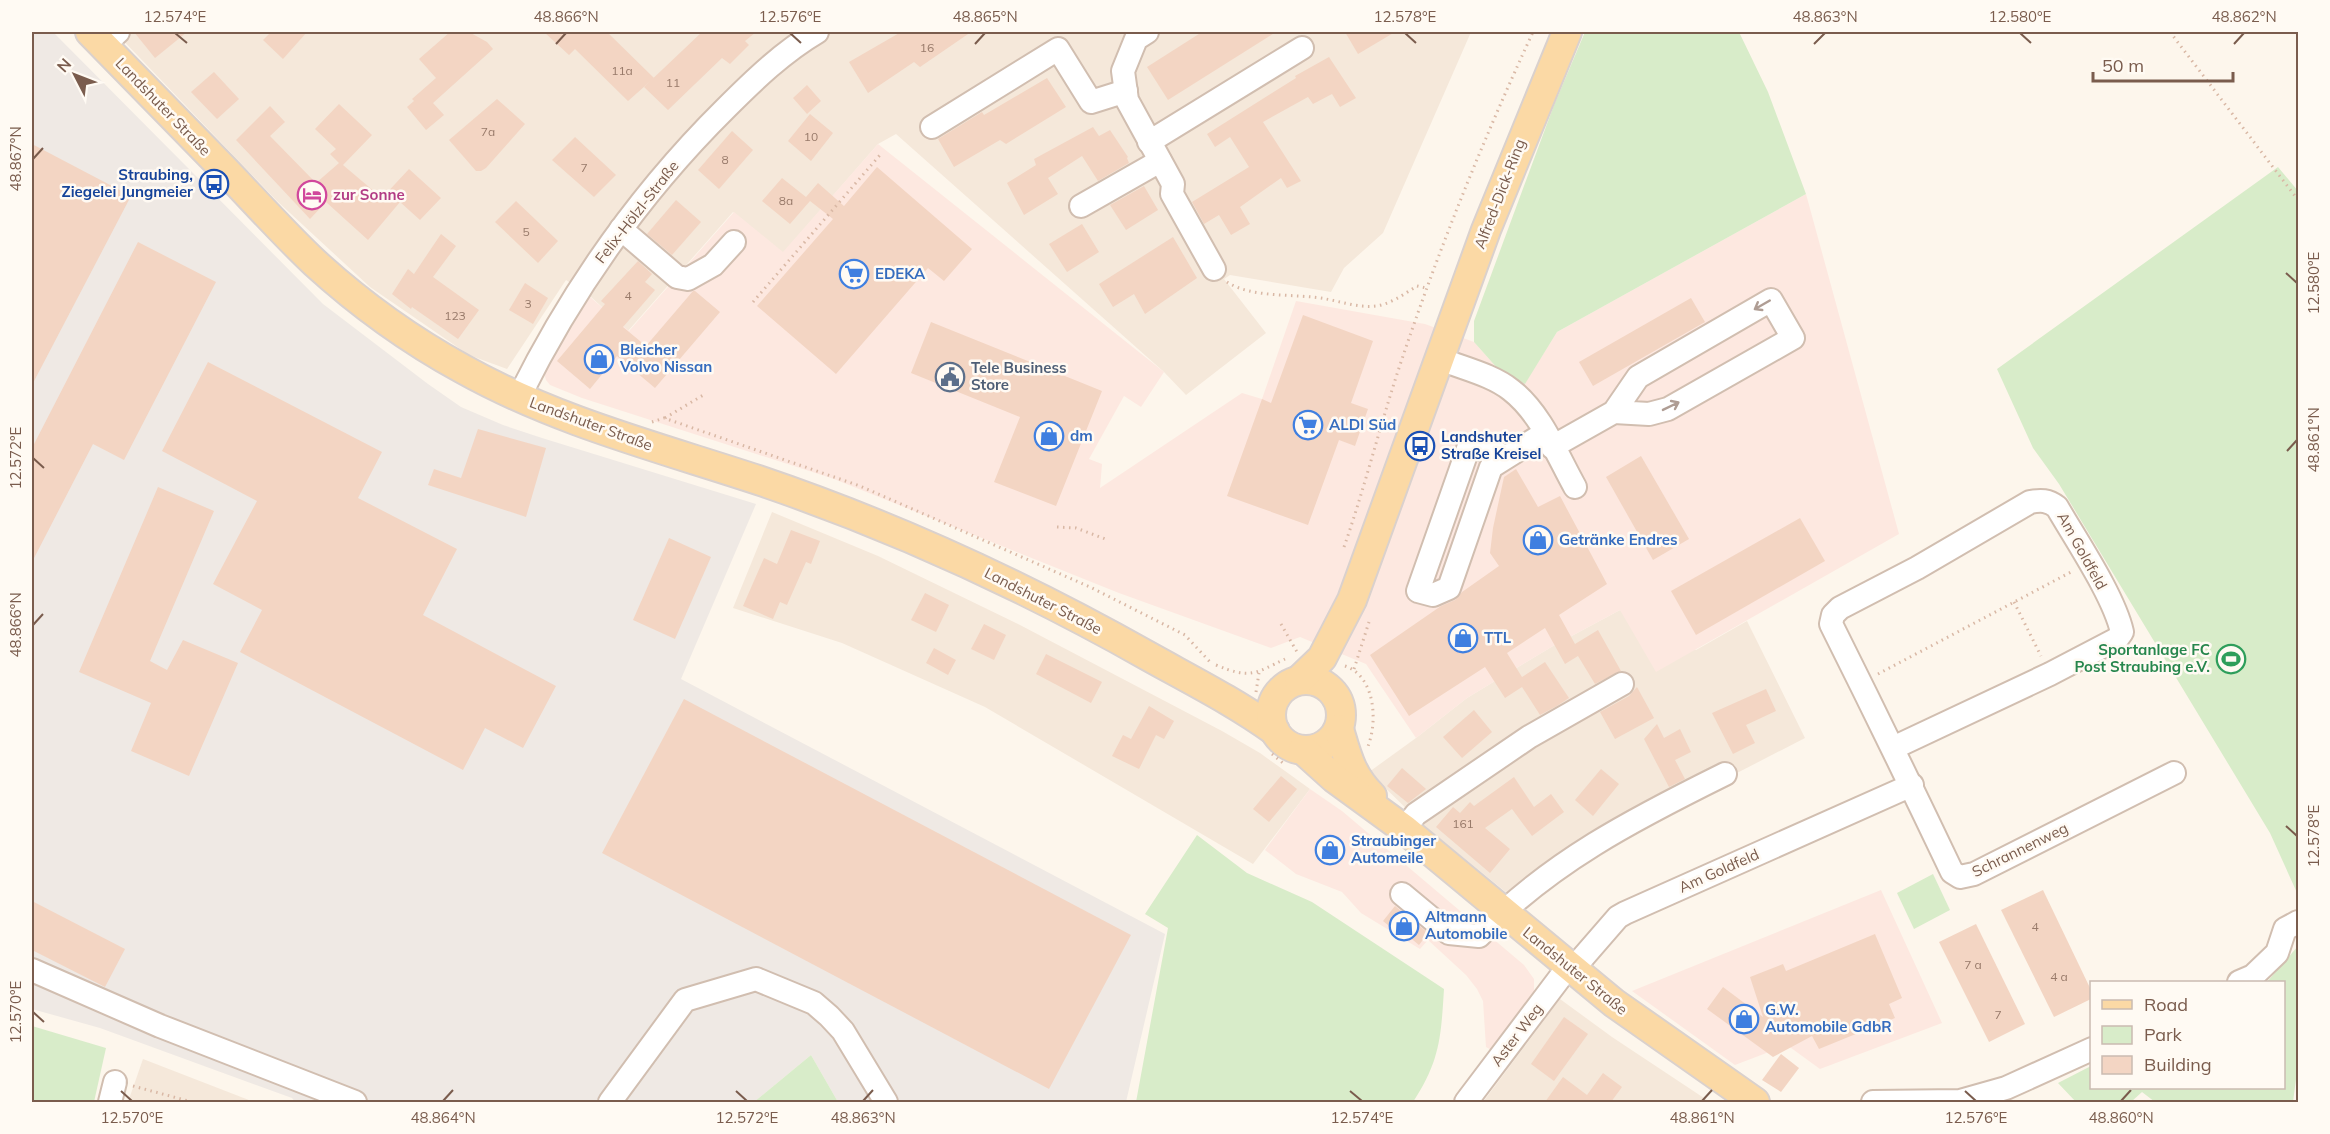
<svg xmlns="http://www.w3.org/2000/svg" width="2330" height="1134" font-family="Mulish,sans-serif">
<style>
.residential{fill:#f5e8da}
.commercial{fill:#fde8e0}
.industrial{fill:#efe9e4}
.green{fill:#d8ecc9}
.building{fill:#f3d5c3}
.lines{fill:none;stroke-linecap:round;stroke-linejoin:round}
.minor-casing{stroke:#d1beb0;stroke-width:26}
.major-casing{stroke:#dad1cd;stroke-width:32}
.path{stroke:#d9b8a5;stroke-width:3;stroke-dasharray:1.5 4.5;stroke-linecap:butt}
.minor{stroke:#fff;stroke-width:22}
.major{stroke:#fbd9a5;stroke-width:28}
.oneway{stroke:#af9d94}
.ticks{fill:none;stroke:#7a5c4d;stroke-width:2}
.labels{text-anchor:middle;stroke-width:5;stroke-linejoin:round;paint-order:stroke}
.number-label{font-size:12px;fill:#987a6a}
.street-label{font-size:15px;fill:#7a5c4d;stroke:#fffaf3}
.transit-label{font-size:15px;font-weight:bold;fill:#164399;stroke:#fffaf3;text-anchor:end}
.hotel-label{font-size:15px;font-weight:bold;fill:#b23c85;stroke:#fffaf3;text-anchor:start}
.shop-label{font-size:15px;font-weight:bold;fill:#366cbe;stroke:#fffaf3;text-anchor:start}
.service-label{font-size:15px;font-weight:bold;fill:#4e5e75;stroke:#fffaf3;text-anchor:start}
.leisure-label{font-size:15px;font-weight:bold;fill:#27864d;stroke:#fffaf3;text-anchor:end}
.neatline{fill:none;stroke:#7a5c4d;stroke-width:2}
.ticks-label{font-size:15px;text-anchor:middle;fill:#7a5c4d}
</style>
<rect width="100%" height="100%" fill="#fdf6ec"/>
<!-- residential -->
<g class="residential">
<polygon points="115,32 1471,32 1383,233 1344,268 1331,292 1230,275 1224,279 1266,333 1186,395 1164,372 896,134 878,144 783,253 733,212 628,331 590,296 566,280 507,369 469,355 370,287 277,201"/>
<polygon points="772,512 878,556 1020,625 1222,731 1260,753 1310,789 1253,864 985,707 842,643 733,608"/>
<polygon points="1620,610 1696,650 1747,621 1805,738 1702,791 1524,901 1507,893 1422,824 1369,772 1416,738 1467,698 1553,646"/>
<polygon points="1560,999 1612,1037 1710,1102 1483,1102"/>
<polygon points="143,1059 254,1102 128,1102"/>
</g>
<!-- commercial -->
<g class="commercial">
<polygon points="878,144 1164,372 1141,407 1124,396 1089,459 1102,464 1100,488 1242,393 1262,399 1296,301 1425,324 1474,342 1498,369 1525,383 1557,332 1806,194 1899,534 1656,672 1620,610 1553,646 1467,698 1416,738 1366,664 1300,637 1271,648 1119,593 834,479 582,398 550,385 546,380 544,373 546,366 589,296 629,331 734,212 783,252"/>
<polygon points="1310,789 1342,811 1524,965 1534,979 1534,992 1529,1003 1493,1051 1486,1047 1483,1001 1477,989 1466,975 1428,940 1420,949 1361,913 1342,892 1296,874 1265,850"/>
<polygon points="1881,890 1942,1023 1820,1069 1787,1045 1735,1065 1632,991"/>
</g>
<!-- industrial -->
<polygon class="industrial" points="32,32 53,32 323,304 428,384 461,407 503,425 542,438 756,504 681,679 1165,934 1126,1102 838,1102 811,1055 754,1102 295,1102 292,1098 100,1028 32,1009"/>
<!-- green -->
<g class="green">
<polygon points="1585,32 1739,32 1768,92 1806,194 1557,332 1525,384 1498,369 1474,342 1474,321 1554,105"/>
<polygon points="2278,167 2298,191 2298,895 2270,833 2059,484 2033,448 1997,369"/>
<path d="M1197,835L1247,873L1312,902L1444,989C1441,1037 1440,1061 1413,1102H1136L1168,928L1145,914Z"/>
<polygon points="1933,874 1950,910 1914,929 1897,893"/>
<polygon points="2298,946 2298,1064 2293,1102 2155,1102 2142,1092 2131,1102 2076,1102 2058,1083 2091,1066 2092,1088 2284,1088 2284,982 2267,982"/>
<polygon points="32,1026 106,1048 94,1102 32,1102"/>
<polygon points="811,1055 838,1102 754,1102"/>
</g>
<!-- building -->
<g class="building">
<polygon points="134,32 187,32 155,58"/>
<polygon points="271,32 307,32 283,59 263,40"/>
<polygon points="450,32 469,32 487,42 493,49 433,103 444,115 426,130 407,107 414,101 412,99 436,78 419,59"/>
<polygon points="544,32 607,32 654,78 628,101 575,49 569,55"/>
<polygon points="702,32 756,32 745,41 749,45 730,64 722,58 668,110 644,87"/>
<polygon points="901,32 971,32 920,67 914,62 868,93 849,62"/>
<polygon points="1202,32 1276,32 1168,100 1147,67"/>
<polygon points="1345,32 1395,32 1358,54"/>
<polygon points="1329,57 1356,98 1340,107 1332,94 1313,104 1308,97 1263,122 1301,181 1287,188 1281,178 1240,207 1250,224 1231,235 1219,215 1204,224 1192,202 1249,167 1230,137 1215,147 1207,134 1296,78 1295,76"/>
<polygon points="214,72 239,99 217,119 191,92"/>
<polygon points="1047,78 1066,107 1006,144 1000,140 954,167 938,139 982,112 984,115"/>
<polygon points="807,85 821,101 807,114 793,98"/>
<polygon points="497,99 525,124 486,168 481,171 476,171 449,140"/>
<polygon points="339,104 372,135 343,165 382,198 409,169 441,198 420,220 400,202 368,240 326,202 310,219 236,140 270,106 285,122 270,136 316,183 339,163 330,154 336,149 315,129"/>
<polygon points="810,114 833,133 811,161 788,141"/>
<polygon points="1093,127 1099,136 1110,130 1128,157 1127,158 1129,163 1098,181 1082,156 1048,178 1058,194 1024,215 1007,183 1036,165 1034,159"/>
<polygon points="732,131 753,150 719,189 698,170"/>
<polygon points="575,137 616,175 594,197 552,160"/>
<polygon points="32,144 131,196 32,385"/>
<polygon points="877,167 972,249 944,281 928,268 836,374 757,306 833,219 810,201 790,224 762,201 782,178 806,197 818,183 844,206"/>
<polygon points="1144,186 1158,210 1126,230 1110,205"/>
<polygon points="676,200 701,222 672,255 647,234"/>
<polygon points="516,201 558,241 538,263 495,222"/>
<polygon points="1082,224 1099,252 1067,272 1049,244"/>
<polygon points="441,234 456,246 433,277 479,310 458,339 412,307 411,309 392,294 408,269 414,274"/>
<polygon points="1173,237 1197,278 1145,314 1134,294 1113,307 1099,284"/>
<polygon points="138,242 216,282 124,460 93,444 32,562 32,448"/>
<polygon points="638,261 652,274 645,282 655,290 623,327 646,346 693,291 695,291 720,312 655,388 617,356 590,389 557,361 605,304 601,301"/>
<polygon points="525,283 548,298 533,324 509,310"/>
<polygon points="1691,298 1705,322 1593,386 1579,362"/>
<polygon points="1303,315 1373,341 1351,403 1368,409 1355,446 1339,440 1308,525 1227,496 1262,399 1271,403"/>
<polygon points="931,322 1102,391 1056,506 994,482 1020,417 911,373"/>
<polygon points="208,362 382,452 358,498 457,549 423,615 556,686 523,748 485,728 463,770 240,652 262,610 213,584 257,501 162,451"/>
<polygon points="478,429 546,448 526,517 428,485 434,469 461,478"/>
<polygon points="1641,456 1689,539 1653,560 1606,477"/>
<polygon points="1516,469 1538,507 1560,496 1607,584 1559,615 1575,644 1598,630 1621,671 1595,684 1578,656 1565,664 1545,628 1507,653 1522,677 1545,662 1569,698 1557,706 1540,715 1522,687 1505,698 1485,667 1409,716 1370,655 1441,606 1455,600 1462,592 1499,566 1490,553 1493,528 1504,477"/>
<polygon points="158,487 214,511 150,661 167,670 183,640 238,663 189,776 131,751 151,703 79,672"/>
<polygon points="1800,518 1825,561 1696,635 1671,591"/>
<polygon points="791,530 820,541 811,564 806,562 787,605 780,602 773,619 743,606 764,558 777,564"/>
<polygon points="669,538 711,557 675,639 633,620"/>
<polygon points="925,593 949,605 936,632 911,620"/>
<polygon points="984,624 1006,635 994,660 971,649"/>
<polygon points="934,648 956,660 948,675 926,663"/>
<polygon points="1046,654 1102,682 1091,703 1036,674"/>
<polygon points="1637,687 1654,718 1615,739 1600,712 1629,696"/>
<polygon points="1766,689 1776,711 1746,725 1755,743 1733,754 1712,713"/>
<polygon points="684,699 1131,935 1049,1089 602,853"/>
<polygon points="1149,706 1174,721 1164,739 1156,735 1139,769 1112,756 1123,735 1131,739"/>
<polygon points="1474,710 1492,732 1462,758 1443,737"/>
<polygon points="1657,724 1664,738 1680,729 1691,752 1675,760 1685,779 1669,787 1644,739"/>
<polygon points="1402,768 1426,789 1408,803 1387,786"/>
<polygon points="1601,769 1619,784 1593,816 1575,800"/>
<polygon points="1281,776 1297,789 1269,822 1253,809"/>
<polygon points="1514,777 1534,807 1551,794 1564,812 1532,836 1512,809 1485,828 1510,849 1490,873 1436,827 1453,807 1460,813 1470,802 1474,806"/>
<polygon points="2043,890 2091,990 2091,999 2054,1017 2001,910"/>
<polygon points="32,901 125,949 105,987 32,950"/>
<polygon points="1395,906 1428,933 1419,945 1402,931 1399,934 1383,921"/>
<polygon points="1976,924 2025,1024 1989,1042 1939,942"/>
<polygon points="1875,934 1902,998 1889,1004 1895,1018 1819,1049 1812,1036 1773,1057 1707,1009 1723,987 1763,1017 1750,977 1783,964 1786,971"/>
<polygon points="1564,1017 1588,1034 1554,1081 1531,1064"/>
<polygon points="1781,1054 1799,1068 1781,1092 1762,1080"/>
<polygon points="1603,1073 1622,1087 1611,1102 1545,1102 1563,1077 1587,1095"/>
</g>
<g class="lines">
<!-- minor casing -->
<g class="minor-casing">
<g id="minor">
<polyline points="1147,32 1136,39 1123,71 1127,100 1173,184 1172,194 1214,269"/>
<polyline points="104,45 118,32"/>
<polyline points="932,127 1058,49 1091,102 1126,91"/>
<polyline points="1149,142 1302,48"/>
<polyline points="1081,206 1160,161"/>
<polyline points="621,229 677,277 688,279 713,265 734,242"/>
<path d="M1438,358C1461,368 1491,374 1511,390C1541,413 1557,455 1575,487"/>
<path d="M519,397C572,290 641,192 726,108C754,80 783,52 817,32"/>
<polyline points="1552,447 1614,412 1638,377 1771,300 1793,338 1668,409 1649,414 1614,412"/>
<polyline points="1506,456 1469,446 1418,591 1433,595 1449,588 1491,467 1545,433"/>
<path d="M1893,748L2050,674L2117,639L2122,632C2114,596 2076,540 2057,507C2048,500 2041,500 2030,502L1917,568L1840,608L1833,615L1831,624C1872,706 1912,788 1952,872L1960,877L1974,874L2174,773"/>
<polyline points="1404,829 1416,814 1529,737 1622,684"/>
<path d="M1402,894L1449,933L1479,936C1548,863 1636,818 1725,774"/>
<polyline points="32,970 160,1026 355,1102"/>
<polyline points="1572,970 1618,917 1625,913 1912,785"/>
<polyline points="2239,982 2253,976 2277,953 2285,929 2298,922"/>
<polyline points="110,1102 115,1082"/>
<polyline points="610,1102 685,1000 756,979 814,1003 829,1016 843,1031 886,1102"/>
<polyline points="1466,1102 1568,967"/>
<polyline points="1873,1102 1960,1101 2006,1088 2092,1049"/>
</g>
</g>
<!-- major casing -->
<g class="major-casing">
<g id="major">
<path d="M90,32C134,77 178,122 222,167C253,199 283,233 315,263C360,304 410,340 463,369C556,421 658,447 758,480C894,526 1024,586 1148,656C1191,680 1235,702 1275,731"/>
<circle cx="1306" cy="715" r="35"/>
<polyline points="1299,680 1322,658 1352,600 1486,230 1567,32"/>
<path d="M1339,729C1347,756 1351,775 1372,796"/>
<polyline points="1303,750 1334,778 1404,829 1614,1003 1755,1102"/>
</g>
</g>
<!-- path -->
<g class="path">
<polyline points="2170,32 2298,200"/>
<path d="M1227,282C1253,299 1296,293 1326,299C1343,302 1359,308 1376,306C1391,304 1404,294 1417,286L1426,288"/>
<polyline points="753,302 880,155"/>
<polyline points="665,418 705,394"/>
<polyline points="652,422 664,418 860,486 1090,587 1185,635 1210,662"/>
<polyline points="1057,527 1076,528 1108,540"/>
<path d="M1344,547C1365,487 1380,425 1400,365C1438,251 1483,140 1533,32"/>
<polyline points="2014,602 2041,656"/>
<polyline points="1281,624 1297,652"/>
<path d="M1216,665C1250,679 1254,674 1285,659"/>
<path d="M1345,666C1375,676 1378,721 1368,746"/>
<polyline points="1354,669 1369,622"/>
<polyline points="1878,674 2071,572"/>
<polyline points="1256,692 1259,673"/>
<polyline points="1272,754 1283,763"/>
<polyline points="133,1086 192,1102"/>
</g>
<!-- minor -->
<use href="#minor" class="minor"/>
<!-- major -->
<use href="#major" class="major"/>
</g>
<!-- one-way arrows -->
<defs><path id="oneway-shaft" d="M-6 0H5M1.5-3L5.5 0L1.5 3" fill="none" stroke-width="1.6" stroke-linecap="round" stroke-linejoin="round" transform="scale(1.5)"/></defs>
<g class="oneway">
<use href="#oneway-shaft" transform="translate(1762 305) rotate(150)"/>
<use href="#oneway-shaft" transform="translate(1671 406) rotate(-26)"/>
</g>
<!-- ticks -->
<path class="ticks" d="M175,33L187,43M790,33L801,43M1405,33L1416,43M2020,33L2031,43M556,44L566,33M975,44L985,33M1814,44L1825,33M2234,44L2244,33M33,159L43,148M2286,273L2297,283M2287,451L2297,440M33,458L44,468M33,625L43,614M2286,826L2297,836M33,1012L44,1022M121,1091L132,1101M736,1091L747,1101M1350,1091L1362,1101M1965,1091L1976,1101M443,1101L453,1090M863,1101L873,1090M1702,1101L1712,1090M2121,1101L2131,1090"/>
<!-- icons -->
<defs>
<g id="bus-ring" transform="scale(1.5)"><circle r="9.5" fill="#fffaf3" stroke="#1a4fb4" stroke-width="1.5"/><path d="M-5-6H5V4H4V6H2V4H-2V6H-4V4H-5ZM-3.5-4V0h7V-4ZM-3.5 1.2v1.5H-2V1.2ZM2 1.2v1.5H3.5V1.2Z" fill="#1a4fb4"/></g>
<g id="hotel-ring" transform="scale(1.5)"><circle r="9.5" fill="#fffaf3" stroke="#d1479c" stroke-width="1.5"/><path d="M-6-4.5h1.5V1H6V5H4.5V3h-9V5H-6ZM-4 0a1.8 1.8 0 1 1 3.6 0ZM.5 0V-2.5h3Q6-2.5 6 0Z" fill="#d1479c"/></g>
<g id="supermarket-ring" transform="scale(1.5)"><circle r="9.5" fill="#fffaf3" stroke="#3f7fe0" stroke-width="1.5"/><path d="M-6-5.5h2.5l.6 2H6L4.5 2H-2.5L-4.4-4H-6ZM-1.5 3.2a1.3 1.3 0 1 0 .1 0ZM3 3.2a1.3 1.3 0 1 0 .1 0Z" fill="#3f7fe0"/></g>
<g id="shop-ring" transform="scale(1.5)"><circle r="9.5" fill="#fffaf3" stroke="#3f7fe0" stroke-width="1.5"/><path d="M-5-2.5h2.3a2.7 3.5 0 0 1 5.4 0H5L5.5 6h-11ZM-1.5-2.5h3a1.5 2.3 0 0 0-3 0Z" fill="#3f7fe0"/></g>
<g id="civic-ring" transform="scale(1.5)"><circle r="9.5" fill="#fffaf3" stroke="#5c6f8a" stroke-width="1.5"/><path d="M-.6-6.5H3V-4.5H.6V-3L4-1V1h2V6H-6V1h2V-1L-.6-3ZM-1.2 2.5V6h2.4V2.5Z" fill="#5c6f8a"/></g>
<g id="stadium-ring" transform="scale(1.5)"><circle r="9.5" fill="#fffaf3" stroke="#2e9e5b" stroke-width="1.5"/><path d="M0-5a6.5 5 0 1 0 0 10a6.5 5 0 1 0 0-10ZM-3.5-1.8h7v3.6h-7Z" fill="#2e9e5b"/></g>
</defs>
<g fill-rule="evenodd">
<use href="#bus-ring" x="214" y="184"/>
<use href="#hotel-ring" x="312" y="195"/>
<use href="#supermarket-ring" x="854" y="274"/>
<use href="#shop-ring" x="599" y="359"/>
<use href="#civic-ring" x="950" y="377"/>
<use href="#supermarket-ring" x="1308" y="425"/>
<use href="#shop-ring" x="1049" y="436"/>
<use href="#bus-ring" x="1420" y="446"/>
<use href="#shop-ring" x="1538" y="540"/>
<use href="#shop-ring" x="1463" y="638"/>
<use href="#stadium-ring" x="2231" y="659"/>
<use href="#shop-ring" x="1330" y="850"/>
<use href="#shop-ring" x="1404" y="926"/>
<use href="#shop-ring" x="1744" y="1019"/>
</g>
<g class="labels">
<!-- number labels -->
<g class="number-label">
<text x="927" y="52">16</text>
<text x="622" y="75">11a</text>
<text x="673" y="87">11</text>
<text x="488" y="136">7a</text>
<text x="811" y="141">10</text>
<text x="725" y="164">8</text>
<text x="584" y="172">7</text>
<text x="786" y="205">8a</text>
<text x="526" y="236">5</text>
<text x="628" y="300">4</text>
<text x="528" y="308">3</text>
<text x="455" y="320">123</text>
<text x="1463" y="828">161</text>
<text x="2035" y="931">4</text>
<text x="1973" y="969">7 a</text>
<text x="2059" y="981">4 a</text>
<text x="1998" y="1019">7</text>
</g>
<!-- street labels -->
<g class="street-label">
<text transform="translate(163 107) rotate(46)" y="5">Landshuter Straße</text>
<text transform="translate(1500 194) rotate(-69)" y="5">Alfred-Dick-Ring</text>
<text transform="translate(637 212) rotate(-52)" y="5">Felix-Hölzl-Straße</text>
<text transform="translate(591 424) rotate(20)" y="5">Landshuter Straße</text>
<text transform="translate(2082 551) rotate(61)" y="5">Am Goldfeld</text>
<text transform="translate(1043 601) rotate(27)" y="5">Landshuter Straße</text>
<text transform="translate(2020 850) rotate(-26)" y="5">Schrannenweg</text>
<text transform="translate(1719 871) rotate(-24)" y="5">Am Goldfeld</text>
<text transform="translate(1575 971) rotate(39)" y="5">Landshuter Straße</text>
<text transform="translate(1517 1035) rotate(-53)" y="5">Aster Weg</text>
</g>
<!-- transit labels -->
<g class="transit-label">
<text x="193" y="180">Straubing,<tspan x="193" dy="17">Ziegelei Jungmeier</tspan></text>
<text x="1441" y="442" text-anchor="start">Landshuter<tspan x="1441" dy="17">Straße Kreisel</tspan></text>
</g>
<!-- hotel labels -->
<g class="hotel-label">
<text x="333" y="200">zur Sonne</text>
</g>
<!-- shop labels -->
<g class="shop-label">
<text x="875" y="279">EDEKA</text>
<text x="620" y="355">Bleicher<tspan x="620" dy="17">Volvo Nissan</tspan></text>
<text x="1329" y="430">ALDI Süd</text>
<text x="1070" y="441">dm</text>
<text x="1559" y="545">Getränke Endres</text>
<text x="1484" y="643">TTL</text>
<text x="1351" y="846">Straubinger<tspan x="1351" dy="17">Automeile</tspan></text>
<text x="1425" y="922">Altmann<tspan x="1425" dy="17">Automobile</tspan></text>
<text x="1765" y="1015">G.W.<tspan x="1765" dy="17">Automobile GdbR</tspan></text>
</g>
<!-- service labels -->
<g class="service-label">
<text x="971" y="373">Tele Business<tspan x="971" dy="17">Store</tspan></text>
</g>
<!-- leisure labels -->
<g class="leisure-label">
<text x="2210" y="655">Sportanlage FC<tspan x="2210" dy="17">Post Straubing e.V.</tspan></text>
</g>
</g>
<!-- border -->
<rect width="2330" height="1134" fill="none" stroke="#fffaf3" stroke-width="66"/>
<!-- legend -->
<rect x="2090" y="981" width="195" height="108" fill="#fffaf3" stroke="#cabbb1" stroke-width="1.5"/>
<rect x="2102" y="1000" width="30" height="9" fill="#fbd9a5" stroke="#cabbb1" stroke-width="1.5"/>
<text x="2144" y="1011" font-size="18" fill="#7a5c4d">Road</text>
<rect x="2102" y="1026" width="30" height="18" fill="#d8ecc9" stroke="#cabbb1" stroke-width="1.5"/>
<text x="2144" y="1041" font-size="18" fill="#7a5c4d">Park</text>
<rect x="2102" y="1056" width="30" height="18" fill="#f3d5c3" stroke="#cabbb1" stroke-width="1.5"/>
<text x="2144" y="1071" font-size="18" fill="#7a5c4d">Building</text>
<!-- north arrow -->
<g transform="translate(75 75) rotate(312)" stroke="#fffaf3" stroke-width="4.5" paint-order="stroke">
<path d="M0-4.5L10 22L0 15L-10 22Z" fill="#7a5c4d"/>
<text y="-9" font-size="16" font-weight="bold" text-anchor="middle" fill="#7a5c4d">N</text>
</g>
<!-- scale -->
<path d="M2093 72v9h140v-9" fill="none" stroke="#7a5c4d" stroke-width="3"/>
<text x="2102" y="72" font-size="18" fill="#7a5c4d" stroke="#fffaf3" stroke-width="4.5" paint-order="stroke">50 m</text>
<rect x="33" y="33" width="2264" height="1068" class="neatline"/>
<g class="ticks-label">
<text x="175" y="22">12.574°E</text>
<text x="566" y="22">48.866°N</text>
<text x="790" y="22">12.576°E</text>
<text x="985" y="22">48.865°N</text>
<text x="1405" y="22">12.578°E</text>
<text x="1825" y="22">48.863°N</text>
<text x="2020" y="22">12.580°E</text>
<text x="2244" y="22">48.862°N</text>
<text transform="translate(16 159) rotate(-90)" y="5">48.867°N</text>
<text transform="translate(2314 283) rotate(-90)" y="5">12.580°E</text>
<text transform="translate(2314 440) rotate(-90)" y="5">48.861°N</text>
<text transform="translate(16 458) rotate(-90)" y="5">12.572°E</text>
<text transform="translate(16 625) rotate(-90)" y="5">48.866°N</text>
<text transform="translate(2314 836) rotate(-90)" y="5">12.578°E</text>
<text transform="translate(16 1012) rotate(-90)" y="5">12.570°E</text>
<text x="132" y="1123">12.570°E</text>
<text x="443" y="1123">48.864°N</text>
<text x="747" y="1123">12.572°E</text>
<text x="863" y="1123">48.863°N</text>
<text x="1362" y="1123">12.574°E</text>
<text x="1702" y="1123">48.861°N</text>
<text x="1976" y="1123">12.576°E</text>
<text x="2121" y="1123">48.860°N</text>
</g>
</svg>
